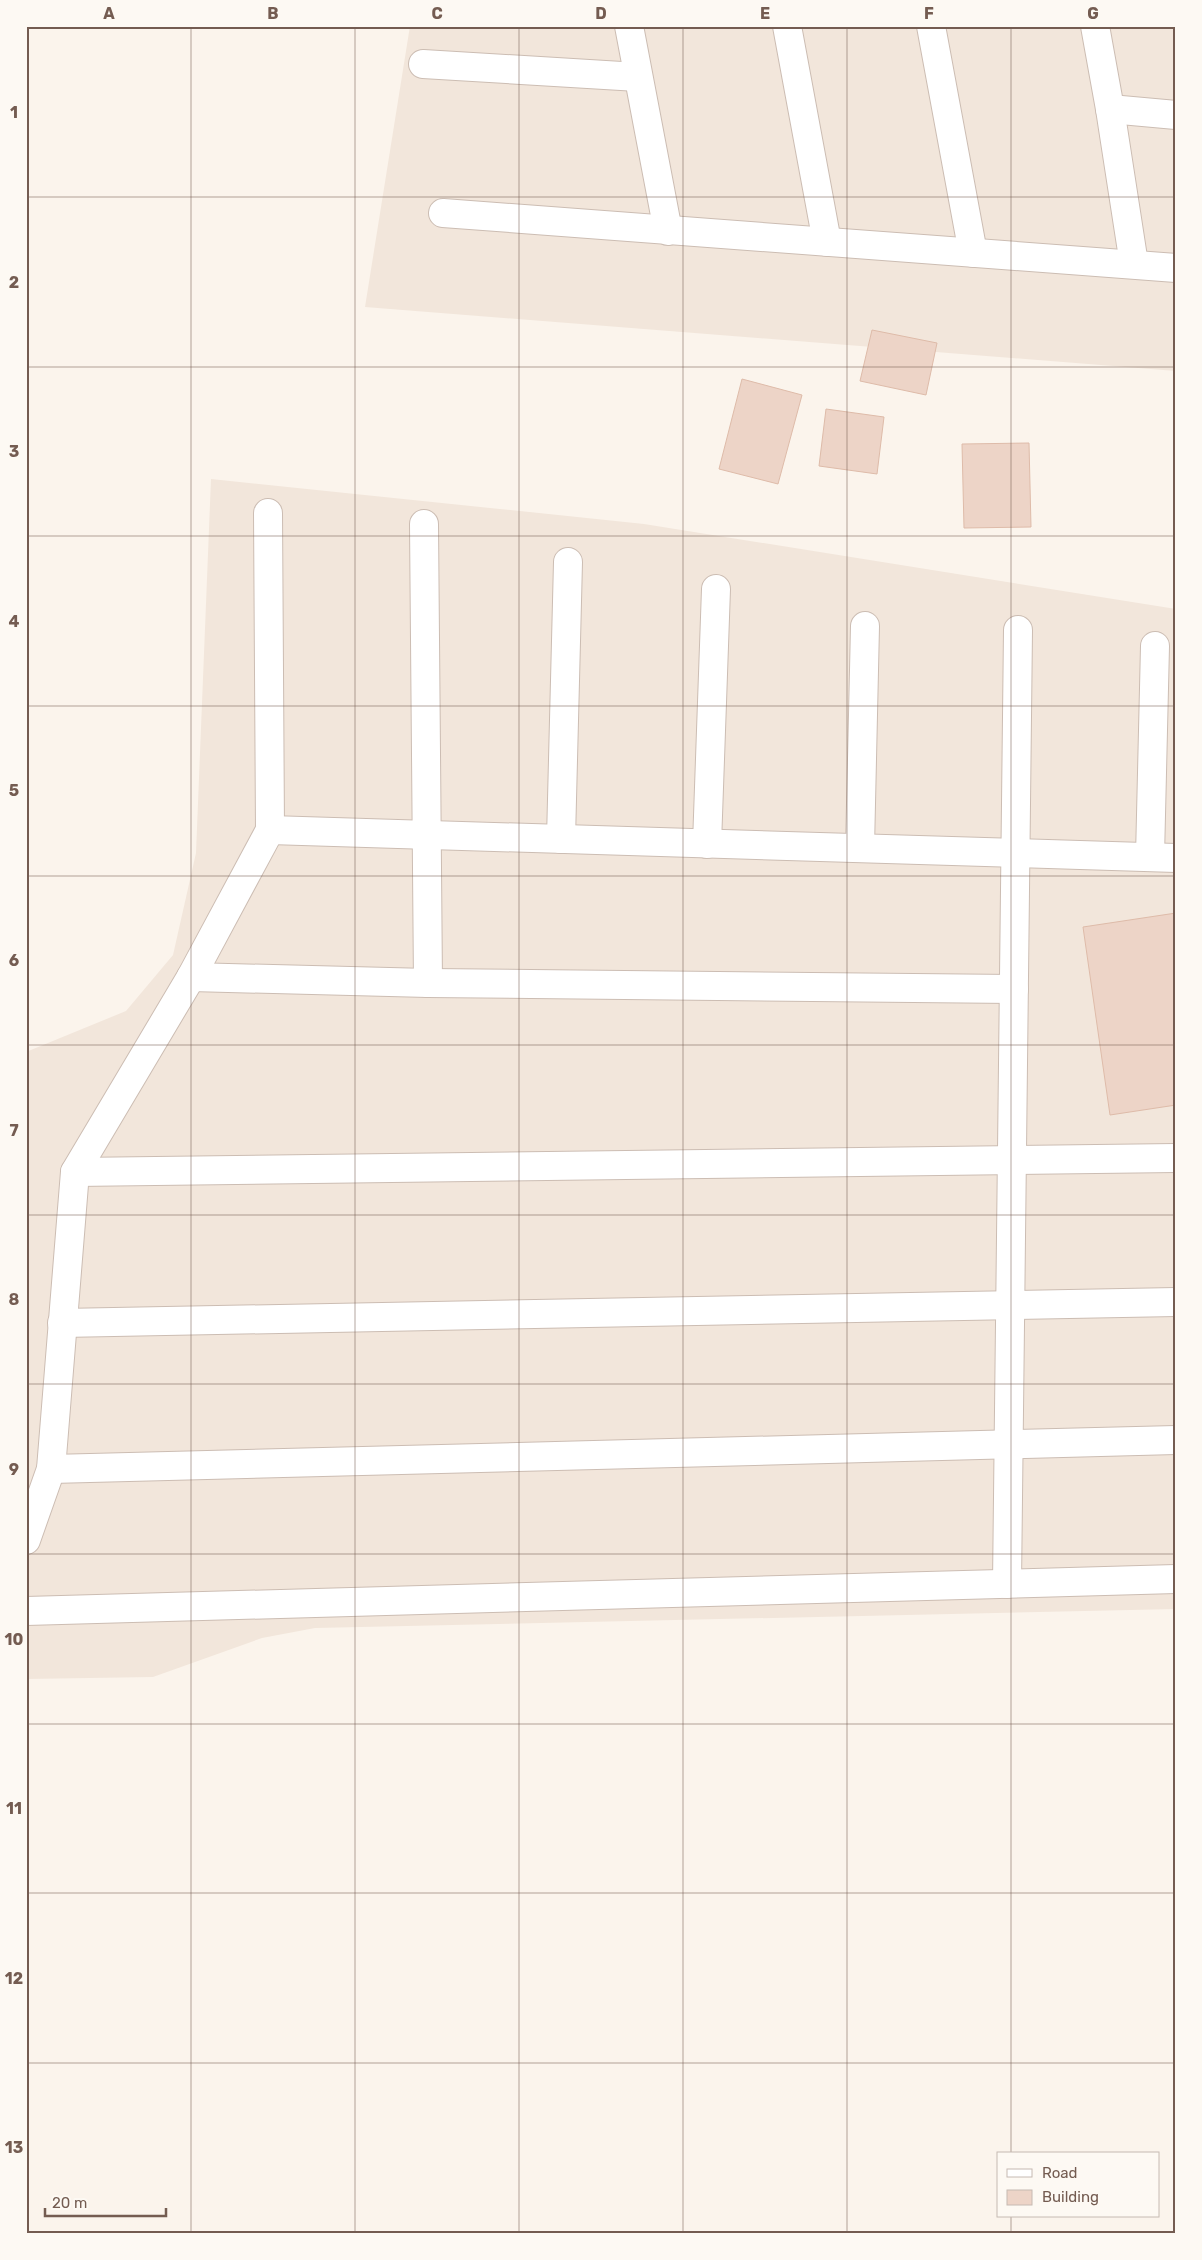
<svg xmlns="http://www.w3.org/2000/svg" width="1202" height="2260" font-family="Rubik,sans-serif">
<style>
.residential{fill:#f2e6db}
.building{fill:#edd4c7;stroke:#debba9}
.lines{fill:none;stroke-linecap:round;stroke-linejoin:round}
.minor-casing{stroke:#ccbdb3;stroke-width:30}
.minor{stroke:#fff;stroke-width:28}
.grid{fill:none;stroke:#745c51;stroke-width:1;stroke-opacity:0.55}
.neatline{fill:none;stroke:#745c51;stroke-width:2}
.grid-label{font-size:16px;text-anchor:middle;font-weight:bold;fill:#745c51}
</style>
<rect width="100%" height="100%" fill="#fbf4ec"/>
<!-- residential -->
<g class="residential">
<polygon points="410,26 1176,26 1176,371 365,307"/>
<polygon points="211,479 644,524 1176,609 1176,1609 315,1628 262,1638 153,1677 26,1679 26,1052 126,1011 173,955 196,853"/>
</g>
<!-- building -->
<g class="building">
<polygon points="872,330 937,343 926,395 860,381"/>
<polygon points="742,379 802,395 778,484 719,469"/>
<polygon points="826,409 884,417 877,474 819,466"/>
<polygon points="1029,443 1031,527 964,528 962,444"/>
<polygon points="1176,913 1176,1105 1110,1115 1083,927"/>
</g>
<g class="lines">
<!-- minor casing -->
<g class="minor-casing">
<g id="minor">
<polyline points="629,26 668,231"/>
<polyline points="787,26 827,242"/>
<polyline points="931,26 973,253"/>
<polyline points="1095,26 1110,109 1134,264"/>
<polyline points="423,64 638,77"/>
<polyline points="1110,109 1176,115"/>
<polyline points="443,213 1176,268"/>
<polyline points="424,524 428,983"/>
<polyline points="270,830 1176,858"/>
<polyline points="561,839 568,562"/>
<polyline points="707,844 716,589"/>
<polyline points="860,848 865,626"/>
<polyline points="1150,857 1155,646"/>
<polyline points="191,977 428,983 1014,989"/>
<polyline points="75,1172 1176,1158"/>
<polyline points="62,1323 1176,1302"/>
<polyline points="51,1469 1176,1440"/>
<polyline points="26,1540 51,1469 75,1172 191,977 270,830 268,513"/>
<polyline points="1007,1584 1018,630"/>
<polyline points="26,1611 1176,1579"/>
</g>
</g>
<!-- minor -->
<use href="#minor" class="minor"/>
</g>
<!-- grid -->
<path class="grid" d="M191,26V2234M355,26V2234M519,26V2234M683,26V2234M847,26V2234M1011,26V2154M26,197H1176M26,367H1176M26,536H1176M26,706H1176M26,876H1176M26,1045H1176M26,1215H1176M26,1384H1176M26,1554H1176M26,1724H1176M26,1893H1176M26,2063H1176M1011,2216V2234"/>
<!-- border -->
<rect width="1202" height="2260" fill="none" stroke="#fdf9f3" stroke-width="55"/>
<!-- legend -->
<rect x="997" y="2152" width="162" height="65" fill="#fdf9f3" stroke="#c6bab2"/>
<rect x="1007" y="2169" width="25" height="8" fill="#ffffff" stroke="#c6bab2"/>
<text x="1042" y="2178" font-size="15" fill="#745c51">Road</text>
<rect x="1007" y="2190" width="25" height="15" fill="#edd4c7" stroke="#c6bab2"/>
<text x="1042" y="2202" font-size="15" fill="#745c51">Building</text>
<!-- scale -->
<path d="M45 2208v8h121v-8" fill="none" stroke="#745c51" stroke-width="2.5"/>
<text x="52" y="2208" font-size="15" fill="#745c51" stroke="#fdf9f3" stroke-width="4" paint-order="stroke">20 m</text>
<rect x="28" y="28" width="1146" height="2204" class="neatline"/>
<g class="grid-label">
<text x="109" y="19">A</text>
<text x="273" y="19">B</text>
<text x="437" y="19">C</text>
<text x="601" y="19">D</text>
<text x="765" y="19">E</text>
<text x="929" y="19">F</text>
<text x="1093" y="19">G</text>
<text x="14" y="118">1</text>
<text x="14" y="288">2</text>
<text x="14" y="457">3</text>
<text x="14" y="627">4</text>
<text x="14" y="796">5</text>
<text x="14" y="966">6</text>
<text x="14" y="1136">7</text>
<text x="14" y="1305">8</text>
<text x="14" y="1475">9</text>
<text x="14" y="1645">10</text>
<text x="14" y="1814">11</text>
<text x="14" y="1984">12</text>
<text x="14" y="2153">13</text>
</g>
</svg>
